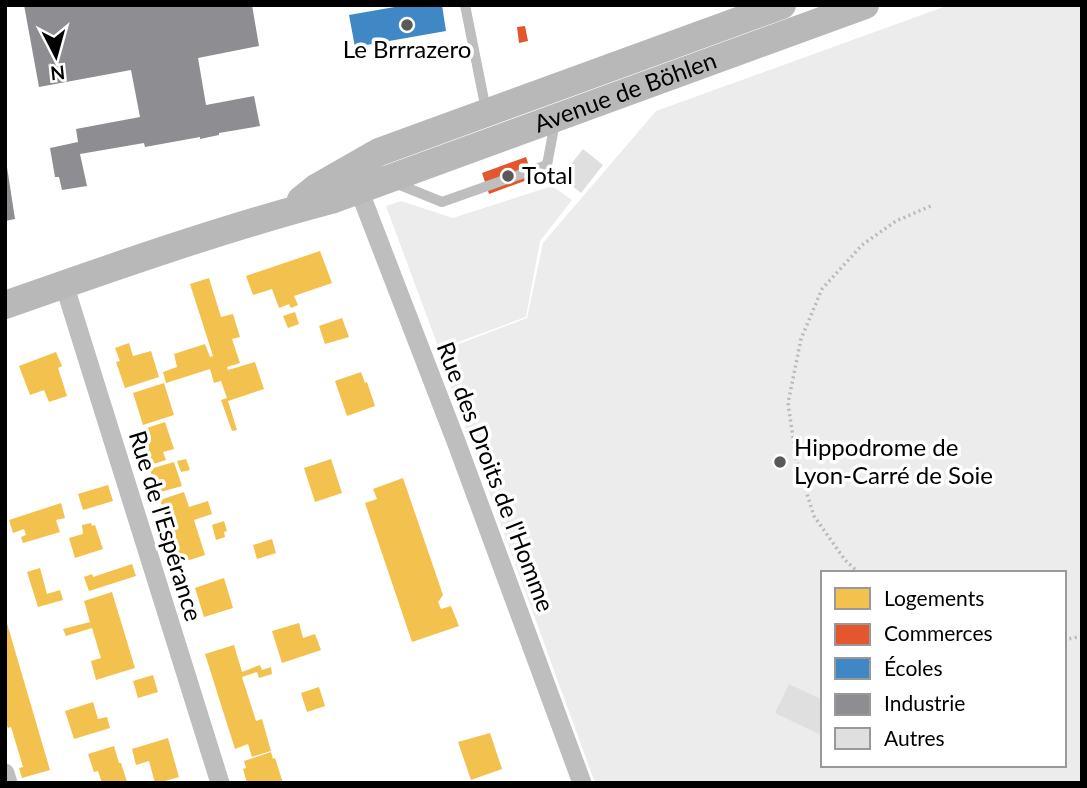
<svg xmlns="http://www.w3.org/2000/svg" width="1087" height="788" font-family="Lato,sans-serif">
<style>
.green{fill:#ececec;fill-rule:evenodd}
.homes{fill:#f2c14e}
.shops{fill:#e4572e}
.schools{fill:#3f88c5}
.industry{fill:#8d8d92}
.building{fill:#dfdfdf}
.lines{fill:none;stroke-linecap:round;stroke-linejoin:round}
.path{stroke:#b9b9b9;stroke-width:3.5;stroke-dasharray:2 3.5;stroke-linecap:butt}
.service{stroke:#bebebe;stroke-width:10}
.minor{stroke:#bebebe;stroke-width:19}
.secondary{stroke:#b8b8b8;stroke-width:28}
.poi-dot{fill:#595959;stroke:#fff;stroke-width:2.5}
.labels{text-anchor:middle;stroke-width:7;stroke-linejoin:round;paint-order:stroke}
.poi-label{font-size:24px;fill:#000;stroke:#fff;text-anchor:start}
.street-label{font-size:24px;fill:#000;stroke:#fff}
</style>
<rect width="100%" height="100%" fill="#fff"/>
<!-- green -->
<g class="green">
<path d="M949,5H1082V783H595L438,352L527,318L543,243L656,111ZM823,573H1064V765H823Z"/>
<polygon points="552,186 572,200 540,241 526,317 439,349 386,206 401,201 453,218"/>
</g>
<!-- homes -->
<g class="homes">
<polygon points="320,251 332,283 294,296 298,305 291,308 289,304 279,308 272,289 253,295 246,276"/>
<polygon points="209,278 221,317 233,314 240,337 232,339 240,363 227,367 228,370 255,362 264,389 228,401 237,430 232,431 221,400 227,398 221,381 214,383 210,369 166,383 163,372 177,367 174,354 205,344 210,357 213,356 190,284"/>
<polygon points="295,312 299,324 288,328 283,316"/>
<polygon points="342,318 349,337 325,344 319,326"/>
<polygon points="129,343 133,356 151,351 159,377 125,388 116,362 120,361 115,348"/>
<polygon points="56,352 62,366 58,368 67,396 49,402 44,390 30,395 19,366"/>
<polygon points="361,372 365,383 367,382 375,406 347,416 335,381"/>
<polygon points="164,383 174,415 143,425 133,393"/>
<polygon points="165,422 174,449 163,452 166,460 150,465 138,431"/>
<polygon points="186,459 190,470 181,472 177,461"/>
<polygon points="331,459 342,493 315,502 304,468"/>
<polygon points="174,462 182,486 157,493 150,469"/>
<polygon points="403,478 443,595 438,602 441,609 451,606 459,626 412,642 365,503 377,499 373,489"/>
<polygon points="108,485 113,501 83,510 78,494"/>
<polygon points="184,492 189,507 208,501 212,514 194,520 205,555 177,564 162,515 165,514 160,500"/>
<polygon points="61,503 65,518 56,520 60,532 23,543 21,537 26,535 24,529 13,533 9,520"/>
<polygon points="224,521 227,531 224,532 225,537 216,540 212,525"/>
<polygon points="91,523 92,526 95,525 103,549 75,558 69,538 83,534 82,525"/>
<polygon points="272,539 276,553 257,559 253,545"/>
<polygon points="132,564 136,576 89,591 84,577 92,574 93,577"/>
<polygon points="40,568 47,594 60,590 63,600 38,607 27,572"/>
<polygon points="224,578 233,608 204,617 195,588"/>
<polygon points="112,592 135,668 96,680 91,661 101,658 92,628 66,636 63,629 90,622 84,601"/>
<polygon points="6,620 50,770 22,778 19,768 23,767 11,727 8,728 5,721"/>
<polygon points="299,623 303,638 315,634 321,650 282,663 272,631"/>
<polygon points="234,645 242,672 260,665 262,670 271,667 272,674 259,678 257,672 242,677 256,721 262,719 271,751 252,757 248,744 235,749 205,654"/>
<polygon points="153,675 158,692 138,698 133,681"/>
<polygon points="319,687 325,706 307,712 301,693"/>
<polygon points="93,702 98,719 107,717 110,728 74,739 65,711"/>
<polygon points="490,733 502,769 471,780 458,742"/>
<polygon points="168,738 179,777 165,781 166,783 155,783 149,761 136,765 132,749"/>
<polygon points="114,746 119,763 121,763 127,782 102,783 98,771 94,772 88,754"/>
<polygon points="271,752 273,759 275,758 283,783 247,783 243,769 246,768 244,761"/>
</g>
<!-- shops -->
<g class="shops">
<polygon points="525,26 528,41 519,43 517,27"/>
<polygon points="526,157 533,178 489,194 482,173"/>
</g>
<!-- schools -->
<polygon class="schools" points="406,5 442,5 446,31 355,47 349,15"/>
<!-- industry -->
<g class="industry">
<polygon points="24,5 252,5 259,46 198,58 206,105 254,96 260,126 219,133 219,135 200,139 200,137 145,147 144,143 80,154 87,186 62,190 59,177 55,177 50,148 78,142 76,129 140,117 131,70 39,87"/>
<polygon points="5,167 7,167 15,219 5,221"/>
</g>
<!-- building -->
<g class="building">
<polygon points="583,149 603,165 581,193 561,177"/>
<polygon points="789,684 823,700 823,736 775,713"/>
</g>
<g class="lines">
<!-- path -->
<g class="path">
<polyline points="859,573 845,560 814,516 796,459 788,403 801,339 822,289 862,245 896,221 933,205"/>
<polyline points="1064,640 1082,636"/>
</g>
<!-- service -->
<g class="service">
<polyline points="465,5 486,110"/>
<polyline points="395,183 442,202 547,165 555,122"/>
</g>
<!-- minor -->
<g class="minor">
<polyline points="359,190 457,444 582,783"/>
<polyline points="64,284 220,783"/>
<polyline points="5,773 8,783"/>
</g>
<!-- secondary -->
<g class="secondary">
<polyline points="301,200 316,188 379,152 782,5"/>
<path id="s1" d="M5,305C113,267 221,229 331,200L865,5"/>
</g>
</g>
<!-- markers -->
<g class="poi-dot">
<circle cx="407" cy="25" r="7"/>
<circle cx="508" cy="176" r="7"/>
<circle cx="780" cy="462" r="7"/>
</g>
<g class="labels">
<!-- poi labels -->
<g class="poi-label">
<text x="407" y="58" text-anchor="middle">Le Brrrazero</text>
<text x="522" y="184">Total</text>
<text x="794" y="456">Hippodrome de<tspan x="794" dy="28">Lyon-Carré de Soie</tspan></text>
</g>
<!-- street labels -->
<g class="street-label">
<text dy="8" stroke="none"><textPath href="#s1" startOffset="656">Avenue de Böhlen</textPath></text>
<text transform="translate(495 477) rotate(69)" y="8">Rue des Droits de l'Homme</text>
<text transform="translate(165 526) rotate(73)" y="8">Rue de l'Espérance</text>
</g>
</g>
<!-- border -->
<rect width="1087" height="788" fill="none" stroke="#000000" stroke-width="14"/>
<!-- legend -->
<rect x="821" y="571" width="245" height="196" fill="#ffffff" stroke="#999999" stroke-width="2"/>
<rect x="835" y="588" width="35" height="21" fill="#f2c14e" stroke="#999999" stroke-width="2"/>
<text x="884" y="606" font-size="21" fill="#000000">Logements</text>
<rect x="835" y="624" width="35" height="21" fill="#e4572e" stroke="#999999" stroke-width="2"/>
<text x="884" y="641" font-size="21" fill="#000000">Commerces</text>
<rect x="835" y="658" width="35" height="21" fill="#3f88c5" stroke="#999999" stroke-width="2"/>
<text x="884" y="676" font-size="21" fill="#000000">Écoles</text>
<rect x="835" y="694" width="35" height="21" fill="#8d8d92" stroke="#999999" stroke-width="2"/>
<text x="884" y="711" font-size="21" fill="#000000">Industrie</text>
<rect x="835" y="728" width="35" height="21" fill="#dfdfdf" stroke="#999999" stroke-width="2"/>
<text x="884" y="746" font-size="21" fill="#000000">Autres</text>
<!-- north arrow -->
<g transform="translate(56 56) rotate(174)" stroke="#ffffff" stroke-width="5" paint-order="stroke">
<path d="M0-5L12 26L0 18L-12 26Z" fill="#000000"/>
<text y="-10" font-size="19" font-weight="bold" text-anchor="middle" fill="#000000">N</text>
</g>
</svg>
